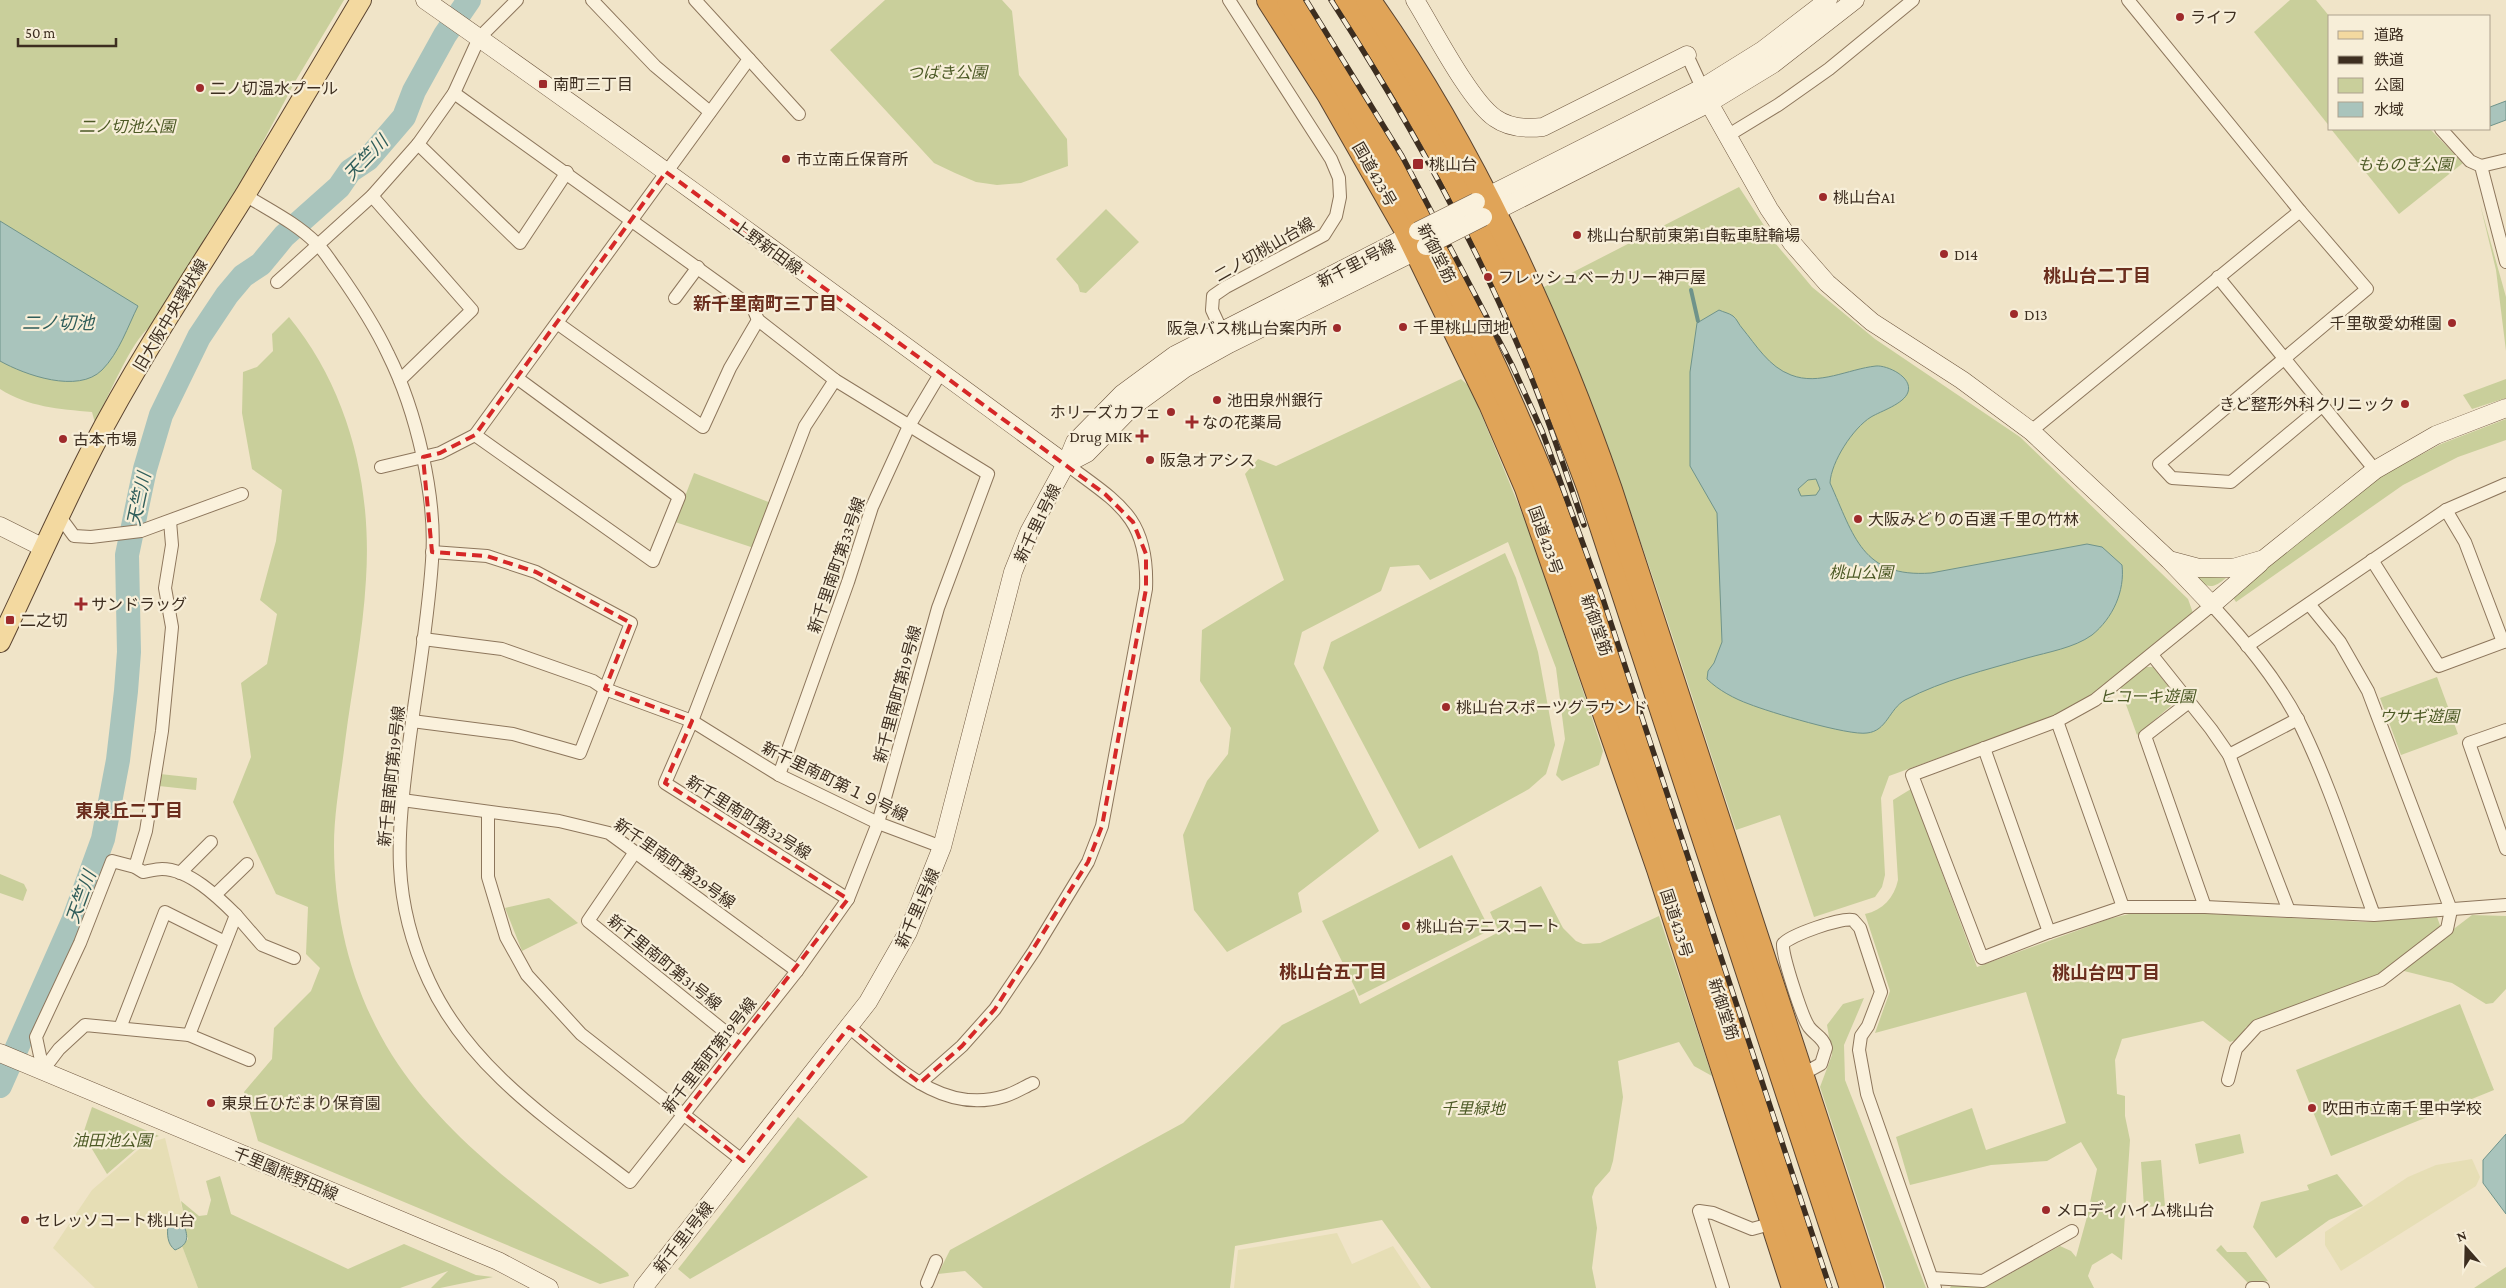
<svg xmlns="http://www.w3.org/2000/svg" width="2506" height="1288" font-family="'Crimson Pro','Noto Sans JP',serif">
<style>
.farmland{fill:#e6deb5}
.green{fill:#c9cf9b}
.water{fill:#a9c4bc;stroke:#6f938a;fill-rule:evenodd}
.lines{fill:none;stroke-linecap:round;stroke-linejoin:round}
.stream{stroke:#6f938a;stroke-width:4}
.river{stroke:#a9c4bc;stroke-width:24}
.street-casing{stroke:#8d765c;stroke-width:14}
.secondary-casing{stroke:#6f573f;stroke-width:19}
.primary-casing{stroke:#5b4430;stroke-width:22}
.highway-casing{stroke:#5b4430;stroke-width:26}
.street{stroke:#faf1dc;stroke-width:12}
.secondary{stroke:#faf1dc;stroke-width:18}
.primary{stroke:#f3d9a0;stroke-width:20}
.highway{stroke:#e0a458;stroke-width:24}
.rail-casing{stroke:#3d2e20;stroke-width:5.5}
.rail{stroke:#f7eed8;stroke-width:4;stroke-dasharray:11;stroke-linecap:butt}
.secondary-bridge-casing{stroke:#6f573f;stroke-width:19;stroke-linecap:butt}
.secondary-bridge{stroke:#faf1dc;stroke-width:18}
.marked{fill:none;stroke:#d62828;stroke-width:4;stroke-dasharray:10 6;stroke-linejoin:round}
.poi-dot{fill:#9e2a2b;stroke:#f7eed8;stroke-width:2}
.labels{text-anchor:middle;stroke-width:4.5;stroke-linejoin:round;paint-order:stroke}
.poi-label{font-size:16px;fill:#3d2e20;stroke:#f7eed8;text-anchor:start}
.park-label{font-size:16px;font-style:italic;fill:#4d5a26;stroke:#f7eed8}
.street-label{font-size:16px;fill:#3d2e20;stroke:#f7eed8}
.water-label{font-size:18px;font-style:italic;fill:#2f5d5a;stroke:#f7eed8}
.neighbourhood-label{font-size:18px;font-weight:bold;fill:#6b2e1e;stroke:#f7eed8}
</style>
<rect width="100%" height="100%" fill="#f0e4c8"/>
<!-- farmland -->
<g class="farmland">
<polygon points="165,1138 184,1216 168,1225 169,1240 176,1249 182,1246 198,1288 95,1288 53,1248 92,1190 145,1144"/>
<polygon points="2472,1159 2480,1177 2476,1186 2341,1271 2325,1245 2325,1232 2408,1177 2436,1165"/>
<polygon points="1337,1233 1352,1264 1393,1246 1421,1288 1234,1288 1238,1250"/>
</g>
<!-- green -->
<g class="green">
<path d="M0,0H344L296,80L243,179L150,327C132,339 106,402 95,423L92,412C59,409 28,407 0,389Z"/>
<polygon points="885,0 1002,0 1012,11 1019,75 1067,139 1068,166 1021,183 997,185 976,182 955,173 934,163 830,50"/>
<polygon points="2290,0 2316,0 2330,17 2330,127 2254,32"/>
<polygon points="2331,129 2430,129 2463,163 2399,214"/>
<path d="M1739,187L1776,244L1812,287L1875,339L2020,437L2188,599L2193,613L2088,698L2051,717L1889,776L1881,798L1885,875L1882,887L1875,897L1814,917L1780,815L1736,830C1675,648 1621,463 1542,288Z"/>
<polygon points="2480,204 2506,297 2506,351 2496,270"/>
<polygon points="1106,209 1139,242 1086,293 1080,292 1078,285 1056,259"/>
<path d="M289,317C349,390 372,486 366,579C363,634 352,688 345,742C341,777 334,811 334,846C334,919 353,993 392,1055C449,1145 546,1208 628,1273L629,1276L600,1284L258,1141L244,1092L272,1059L274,1028L311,991L320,968L306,954L308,907L276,894L233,802L251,757L241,683L267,664L277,614L260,600L276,541L282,490L252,469L242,413L243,372L257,367L273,351L272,334Z"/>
<polygon points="1461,379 1470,387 1531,535 1603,751 1599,765 1562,781 1556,775 1565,739 1556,668 1508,542 1430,580 1419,565 1390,567 1381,591 1302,632 1294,664 1379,831 1298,893 1302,912 1227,952 1194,910 1183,835 1207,781 1228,754 1231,728 1200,681 1202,630 1284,580 1245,474 1258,459 1276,466"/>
<polygon points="2506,379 2506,398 2472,409 2463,395"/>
<polygon points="2506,419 2506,440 2458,457 2403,485 2236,602 2232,596 2381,476 2441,444"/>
<polygon points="694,473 771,503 754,548 675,522"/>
<polygon points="1505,553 1516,578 1538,652 1555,745 1546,774 1529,789 1419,849 1323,668 1331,642"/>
<path d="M2195,576L2226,578C2213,589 2207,589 2195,576Z"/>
<polygon points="2145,667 2153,667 2175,695 2174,703 2137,735 2120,688"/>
<polygon points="2437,677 2458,734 2401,755 2380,698"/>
<polygon points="160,774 197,778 196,790 159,786"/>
<path d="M1911,789L1977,967L2109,919L2133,913L2175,912L2366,922L2437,917L2441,928L2378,977L2246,1027L2239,1039L2230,1042L2203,1021L2122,1039L2115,1060L2117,1094L2125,1096V1116L2130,1140L2122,1260L2112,1253L2092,1265L2088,1276L2094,1288H1950L1952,1284L1986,1287L2060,1246L2071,1251L2076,1257L2087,1217L2097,1169L2081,1142L2047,1161L1991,1165L1910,1185L1896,1137L1972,1108L1986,1150L2066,1123L2026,992L1875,1033L1890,991L1865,914C1883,910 1894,898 1898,880L1893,800Z"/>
<polygon points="1452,855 1490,930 1359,996 1322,921"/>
<polygon points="0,874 24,884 27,890 23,901 0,893"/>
<polygon points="1541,886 1563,928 1576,941 1583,944 1600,943 1659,916 1712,1076 1694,1066 1679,1042 1618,1061 1623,1097 1613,1161 1610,1171 1595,1188 1592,1197 1597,1228 1592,1268 1596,1288 1431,1288 1382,1220 1235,1246 1230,1288 983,1288 965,1271 938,1274 950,1250 1183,1123 1282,1025 1354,989 1360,1004 1499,932 1490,912"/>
<polygon points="549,898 578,923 522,951 505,908"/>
<polygon points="2472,915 2506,916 2506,989 2493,1003 2486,1004 2452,983 2400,970"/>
<polygon points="1864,998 1844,1045 1845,1080 1926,1288 1886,1288 1820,1087 1832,1055 1827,1025 1843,1004"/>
<polygon points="2460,1004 2494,1090 2331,1156 2296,1070"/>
<polygon points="92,1107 159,1136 145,1141 107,1174 83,1134"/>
<polygon points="798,1117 868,1177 690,1279 678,1269"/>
<polygon points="2240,1134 2244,1153 2199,1164 2195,1144"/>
<polygon points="2161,1160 2165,1206 2144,1207 2141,1162"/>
<polygon points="2337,1174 2363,1206 2329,1220 2276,1258 2253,1227 2261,1202 2309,1190 2307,1185"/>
<polygon points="220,1176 231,1214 348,1269 404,1244 476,1275 493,1277 440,1288 431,1288 448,1271 400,1288 198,1288 182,1246 188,1239 182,1221 179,1220 179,1217 184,1216 181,1201 199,1216 207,1215 211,1200 206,1181"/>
<polygon points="2221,1245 2227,1252 2246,1252 2268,1281 2248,1283 2216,1250"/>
<polygon points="2506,1267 2506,1288 2474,1288"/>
</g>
<!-- water -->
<g class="water">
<polygon points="2506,101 2506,120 2490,126 2490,107"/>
<path d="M0,221L138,306C128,326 119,353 102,370C78,394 25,375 0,361Z"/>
<path d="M1719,310C1723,312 1729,313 1733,316C1737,319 1739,325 1742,328C1756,345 1769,367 1791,375C1819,386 1848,369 1876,366C1887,365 1913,377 1908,392C1904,404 1881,411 1871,417C1853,428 1831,462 1830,483C1854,536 1862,578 1931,573L2087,544L2102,547L2122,565C2125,591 2113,618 2092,635C2074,648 2048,652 2027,658C1986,670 1943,680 1905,700C1889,709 1887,731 1867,733C1849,736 1769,712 1749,704C1735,699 1718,690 1707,679L1708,671L1714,663L1722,642L1717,513L1690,466V372L1697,323ZM1816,479L1820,489L1816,495L1801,496L1798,489L1808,480Z"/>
<polygon points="2506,1134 2506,1214 2483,1183 2483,1160"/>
<path d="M173,1221L183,1222C188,1236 190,1244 175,1250C167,1244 167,1234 168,1225Z"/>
</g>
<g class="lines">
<!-- stream -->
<polyline class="stream" points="1691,290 1698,321"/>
<!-- river -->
<polyline class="river" points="0,1086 73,921 103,839 118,760 126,691 129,652 127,555 145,469 161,415 199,337 227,295 243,276 261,264 284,236 339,187 350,171 368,159 404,117 414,91 445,35 469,0"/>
<!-- street casing -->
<g class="street-casing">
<g id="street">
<polyline points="592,0 655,66 710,112"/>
<polyline points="1687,55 1705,94"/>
<polyline points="749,59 799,114"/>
<polyline points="2441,129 2470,161 2481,166 2506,262"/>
<polyline points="1727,136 1778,105 1829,69 1913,0"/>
<polyline points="418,144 520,243 567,172"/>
<polyline points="2481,166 2506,160"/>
<path d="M245,195C269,210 296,223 316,243C324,250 330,261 337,270C356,297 374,324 388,354C416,410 437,497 432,561C428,622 417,683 409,744C398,833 389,895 429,981C470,1070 555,1124 630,1182L797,971L848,899L878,823L938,608L988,474L835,380L758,320L753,308L454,93"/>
<polyline points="372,196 472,310 400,380"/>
<polyline points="2300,211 2367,289 2159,464 2172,478 2231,482 2322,406"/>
<polyline points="2218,277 2375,470"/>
<polyline points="277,282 372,196 418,144 454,93 479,38 517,0"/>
<polyline points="675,298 698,267"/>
<polyline points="557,323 703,427 730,368 758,320"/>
<polyline points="1225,338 1212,310 1213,296 1226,287 1324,235 1336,216 1340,197 1339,178 1331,159 1229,0"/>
<polyline points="835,380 805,426 692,721 665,783 848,899"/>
<polyline points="2031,431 2300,211 2128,0"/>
<polyline points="475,435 653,561 679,497 517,378"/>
<polyline points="381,467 440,453 475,435 749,59 695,0"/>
<polyline points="2446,510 2465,542 2503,642"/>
<polyline points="60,517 74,536 91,537 141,531 242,494"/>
<polyline points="2372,560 2439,666 2506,641"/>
<polyline points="423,639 502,649 593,681 605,689 692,721 779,775 878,823 942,847"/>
<polyline points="2247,646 2446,510 2506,484"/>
<polyline points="2152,655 2211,729 2229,755 2289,911"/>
<polyline points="2189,702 2145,736 2205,907"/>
<polyline points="412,721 513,734 580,753 631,623 536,572 487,556 432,552"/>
<polyline points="2057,721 2123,907"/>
<polyline points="2506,730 2469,743 2506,849"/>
<polyline points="1984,748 2049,932"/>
<polyline points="2229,755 2298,719"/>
<polyline points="779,775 848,582 872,507 909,426 940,374"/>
<polyline points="402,800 559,821 609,833 797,971"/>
<polyline points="488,812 488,877 506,937 527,975 581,1034 743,1161"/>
<polyline points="635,852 588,921 739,1043"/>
<polyline points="135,867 146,831 162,731 172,627 165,588 172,545 170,521"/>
<polyline points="180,873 211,842"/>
<polyline points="216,894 247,864"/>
<polyline points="236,915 262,945 294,958"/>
<path d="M2374,915C2350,850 2329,782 2298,720C2276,678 2244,640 2212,605L2095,700L2057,721L1912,775L1982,958L2049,932L2123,907H2205L2374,915L2506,905"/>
<path d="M849,1027C894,1064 941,1116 1005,1096C1015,1093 1024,1087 1033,1083"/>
<polyline points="120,1028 165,912 225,942"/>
<path d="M43,1070L36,1037L80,943L112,861L135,867L143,872C149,871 156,869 162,869C189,869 218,897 236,915L189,1035"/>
<polyline points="43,1070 59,1049 85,1025 189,1035 249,1060"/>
<path d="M1801,1075L1821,1064L1826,1048C1824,1038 1815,1035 1809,1027C1802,1017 1782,955 1783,944C1790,935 1842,917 1853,920L1860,928L1881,992L1868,1026L1861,1036L1859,1050L1867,1094L1935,1288"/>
<polyline points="2228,1080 2236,1049 2257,1026 2381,980 2447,929 2451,910 2368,691 2340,642 2309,604"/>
<path d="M920,1083L962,1046L995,1009L1034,951L1088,862L1102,826L1146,589C1149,517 1118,503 1066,464"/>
<polyline points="1932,1278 1983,1281 2072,1231"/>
<polyline points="927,1283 936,1261"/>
<polyline points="1723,1288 1699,1211 1713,1213 1752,1229 1774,1223"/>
<polyline points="2252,1288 2263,1288"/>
</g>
</g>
<!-- secondary casing -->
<g class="secondary-casing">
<g id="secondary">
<path d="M425,0C641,151 853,308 1066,464"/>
<path d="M1415,0C1433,29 1470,101 1495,118C1509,128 1527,129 1543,127L1687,55"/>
<polyline points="1709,103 1769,209 1792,243 1827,283 1872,322 1962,380 2031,431 2169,560 2199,568 2233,568 2264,559 2375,470 2436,435 2506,408"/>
<polyline points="1476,202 1702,88 1763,50 1828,0"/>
<polyline points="1484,217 1709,103 1773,64 1855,0"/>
<polyline points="1066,464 1087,453 1132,407 1184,369 1229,344 1426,246"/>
<polyline points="0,526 42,547"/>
<polyline points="2170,561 2212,605 2260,563"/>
<polyline points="0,1053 498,1261 549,1288"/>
<polyline points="643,1288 868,1002 908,932 942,847 1013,572 1029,532 1066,464 1075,442 1122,394 1175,355 1418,231"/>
</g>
</g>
<!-- primary casing -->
<g class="primary-casing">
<path id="primary" d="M0,642C31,577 60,511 93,447C138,360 193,278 245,195C284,130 322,65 361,0"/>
</g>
<!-- highway casing -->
<g class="highway-casing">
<g id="highway">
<polyline points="1269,0 1329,94 1405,227 1491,404 1527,488 1659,869 1794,1288"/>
<path d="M1289,0C1395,153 1480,324 1550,496C1594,607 1629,722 1666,835C1716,986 1766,1137 1816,1288"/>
<path d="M1347,0C1450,151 1526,316 1589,487L1852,1288"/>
<path d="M1368,0C1471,145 1552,322 1610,490L1871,1288"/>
</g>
</g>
<!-- street -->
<use href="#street" class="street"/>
<!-- secondary -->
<use href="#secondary" class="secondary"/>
<!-- primary -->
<use href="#primary" class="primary"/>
<!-- highway -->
<use href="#highway" class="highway"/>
<!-- rail casing -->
<g class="rail-casing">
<g id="rail">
<polyline points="1306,0 1402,156 1512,365 1542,431 1602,596 1830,1288"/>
<path d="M1331,0C1404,113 1470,231 1522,355C1546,410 1564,468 1584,525"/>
</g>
</g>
<!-- rail -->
<use href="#rail" class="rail"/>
<!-- secondary-bridge casing -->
<g class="secondary-bridge-casing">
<g id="secondary-bridge">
<polyline points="1418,231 1476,202"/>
<polyline points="1426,246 1483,217"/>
</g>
</g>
<!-- secondary-bridge -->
<use href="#secondary-bridge" class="secondary-bridge"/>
</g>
<!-- marked area -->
<path class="marked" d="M666,172L1105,494L1133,522L1146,554V589L1102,826L1088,862L995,1009L962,1046L920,1083L849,1027L743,1161L684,1113L848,899L665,783L692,721L605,689L631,623L536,572L487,556L432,552L423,457L440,453L475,435Z"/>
<!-- markers -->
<g class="poi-dot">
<circle cx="2180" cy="17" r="5"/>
<rect x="538" y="79" width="10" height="10" rx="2.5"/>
<circle cx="200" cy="88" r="5"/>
<circle cx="786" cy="159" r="5"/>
<rect x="1412" y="158" width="12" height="12" rx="2.5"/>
<circle cx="1823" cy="197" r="5"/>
<circle cx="1577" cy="235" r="5"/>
<circle cx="1944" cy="254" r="5"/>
<circle cx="1488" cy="277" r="5"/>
<circle cx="2014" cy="314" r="5"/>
<circle cx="2452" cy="323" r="5"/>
<circle cx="1403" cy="327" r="5"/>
<circle cx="1337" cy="328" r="5"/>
<circle cx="1217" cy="400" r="5"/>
<circle cx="2405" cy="404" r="5"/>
<circle cx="1171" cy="412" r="5"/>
<path d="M1189.5 414.5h5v5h5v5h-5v5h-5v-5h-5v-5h5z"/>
<path d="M1139.5 428.5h5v5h5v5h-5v5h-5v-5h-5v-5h5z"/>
<circle cx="63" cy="439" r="5"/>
<circle cx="1150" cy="460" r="5"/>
<circle cx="1858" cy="519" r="5"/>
<path d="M78.5 596.5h5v5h5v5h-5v5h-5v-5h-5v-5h5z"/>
<rect x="5" y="615" width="10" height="10" rx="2.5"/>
<circle cx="1446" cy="707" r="5"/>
<circle cx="1406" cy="926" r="5"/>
<circle cx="211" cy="1103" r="5"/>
<circle cx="2312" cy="1108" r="5"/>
<circle cx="2046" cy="1210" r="5"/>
<circle cx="25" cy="1220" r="5"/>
</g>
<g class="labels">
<!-- poi labels -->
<g class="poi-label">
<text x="2190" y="23">ライフ</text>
<text x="553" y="90">南町三丁目</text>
<text x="210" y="94">二ノ切温水プール</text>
<text x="796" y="165">市立南丘保育所</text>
<text x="1429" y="170">桃山台</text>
<text x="1833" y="203">桃山台A1</text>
<text x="1587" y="241">桃山台駅前東第1自転車駐輪場</text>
<text x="1954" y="260">D14</text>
<text x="1498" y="283">フレッシュベーカリー神戸屋</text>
<text x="2024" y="320">D13</text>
<text x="2442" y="329" text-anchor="end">千里敬愛幼稚園</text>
<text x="1413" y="333">千里桃山団地</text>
<text x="1327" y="334" text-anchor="end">阪急バス桃山台案内所</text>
<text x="1227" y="406">池田泉州銀行</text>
<text x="2395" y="410" text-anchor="end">きど整形外科クリニック</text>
<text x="1161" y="418" text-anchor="end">ホリーズカフェ</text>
<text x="1202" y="428">なの花薬局</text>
<text x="1132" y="442" text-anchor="end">Drug MIK</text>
<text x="73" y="445">古本市場</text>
<text x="1160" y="466">阪急オアシス</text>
<text x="1868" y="525">大阪みどりの百選 千里の竹林</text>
<text x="91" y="610">サンドラッグ</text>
<text x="20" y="626">二之切</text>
<text x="1456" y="713">桃山台スポーツグラウンド</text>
<text x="1416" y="932">桃山台テニスコート</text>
<text x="221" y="1109">東泉丘ひだまり保育園</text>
<text x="2322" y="1114">吹田市立南千里中学校</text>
<text x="2056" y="1216">メロディハイム桃山台</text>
<text x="35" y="1226">セレッソコート桃山台</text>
</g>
<!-- park labels -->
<g class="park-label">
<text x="947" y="78">つばき公園</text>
<text x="127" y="132">二ノ切池公園</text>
<text x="2405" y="170">もものき公園</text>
<text x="1861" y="578">桃山公園</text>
<text x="2147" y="702">ヒコーキ遊園</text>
<text x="2419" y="722">ウサギ遊園</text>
<text x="1473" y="1114">千里緑地</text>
<text x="112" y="1146">油田池公園</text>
</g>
<!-- street labels -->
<g class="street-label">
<text transform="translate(1375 174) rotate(60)" y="6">国道423号</text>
<text transform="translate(768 247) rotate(36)" y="6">上野新田線</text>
<text transform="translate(1264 249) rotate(-30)" y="6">二ノ切桃山台線</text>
<text transform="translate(1437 253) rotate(63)" y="6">新御堂筋</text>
<text transform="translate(1356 263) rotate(-27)" y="6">新千里1号線</text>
<text transform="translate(170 315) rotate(-59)" y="6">旧大阪中央環状線</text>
<text transform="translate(1037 523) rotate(-64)" y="6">新千里1号線</text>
<text transform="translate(1546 540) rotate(70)" y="6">国道423号</text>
<text transform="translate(836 565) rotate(-71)" y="6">新千里南町第33号線</text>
<text transform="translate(1597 625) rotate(71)" y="6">新御堂筋</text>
<text transform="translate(897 694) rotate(-75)" y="6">新千里南町第19号線</text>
<text transform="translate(391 776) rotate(-84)" y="6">新千里南町第19号線</text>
<text transform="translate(835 781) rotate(26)" y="6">新千里南町第１９号線</text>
<text transform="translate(749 817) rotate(32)" y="6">新千里南町第32号線</text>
<text transform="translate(675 863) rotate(35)" y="6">新千里南町第29号線</text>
<text transform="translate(917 908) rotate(-66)" y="6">新千里1号線</text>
<text transform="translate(1677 923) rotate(72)" y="6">国道423号</text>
<text transform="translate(665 962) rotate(39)" y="6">新千里南町第31号線</text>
<text transform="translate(1724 1009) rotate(72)" y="6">新御堂筋</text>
<text transform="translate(709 1055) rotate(-52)" y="6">新千里南町第19号線</text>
<text transform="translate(286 1173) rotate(23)" y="6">千里園熊野田線</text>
<text transform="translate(683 1237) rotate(-52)" y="6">新千里1号線</text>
</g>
<!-- water labels -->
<g class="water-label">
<text transform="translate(366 158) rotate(-46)" y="6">天竺川</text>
<text x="58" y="329">二ノ切池</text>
<text transform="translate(139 499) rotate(-78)" y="6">天竺川</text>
<text transform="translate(81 897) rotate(-70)" y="6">天竺川</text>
</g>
<!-- neighbourhood labels -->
<g class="neighbourhood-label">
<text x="2097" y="282">桃山台二丁目</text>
<text x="765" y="310">新千里南町三丁目</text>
<text x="129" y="817">東泉丘二丁目</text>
<text x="1333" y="978">桃山台五丁目</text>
<text x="2106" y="979">桃山台四丁目</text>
</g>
</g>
<!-- legend -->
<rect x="2328" y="15" width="162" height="115" fill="#f7eed8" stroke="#ada18e"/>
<rect x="2338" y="31" width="25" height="8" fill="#f3d9a0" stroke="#ada18e"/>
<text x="2374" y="40" font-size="15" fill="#3d2e20">道路</text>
<rect x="2338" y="56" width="25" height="8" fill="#3d2e20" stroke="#ada18e"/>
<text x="2374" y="65" font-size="15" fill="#3d2e20">鉄道</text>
<rect x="2338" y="78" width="25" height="15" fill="#c9cf9b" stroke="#ada18e"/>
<text x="2374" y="90" font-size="15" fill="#3d2e20">公園</text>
<rect x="2338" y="102" width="25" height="15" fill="#a9c4bc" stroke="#ada18e"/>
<text x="2374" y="115" font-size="15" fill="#3d2e20">水域</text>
<!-- north arrow -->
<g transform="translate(2466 1248) rotate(340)" stroke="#f7eed8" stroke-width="4" paint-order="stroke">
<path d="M0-4L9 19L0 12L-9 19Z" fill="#3d2e20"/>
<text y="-8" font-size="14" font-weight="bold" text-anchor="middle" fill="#3d2e20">N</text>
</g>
<!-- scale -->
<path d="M18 38v8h98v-8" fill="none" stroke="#3d2e20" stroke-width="2.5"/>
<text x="25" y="38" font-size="15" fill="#3d2e20" stroke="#f7eed8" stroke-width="4" paint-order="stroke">50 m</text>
</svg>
